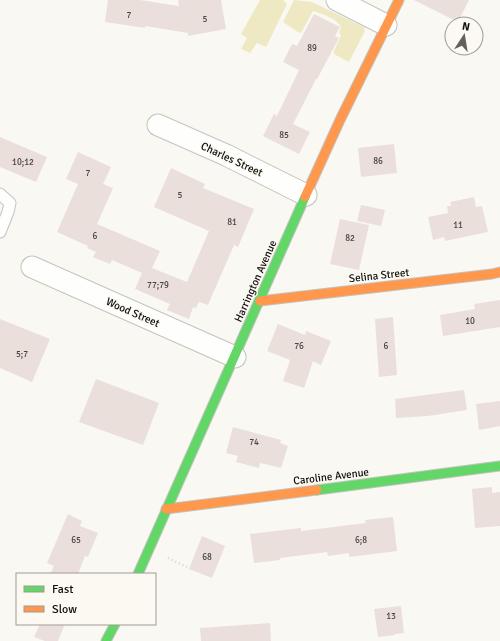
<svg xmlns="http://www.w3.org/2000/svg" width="500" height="641" font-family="Signika,sans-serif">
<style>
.green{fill:#efe9c3}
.building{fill:#ebdfdc}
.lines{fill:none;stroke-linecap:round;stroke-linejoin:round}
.lane-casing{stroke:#c3c3bf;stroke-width:13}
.street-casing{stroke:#c3c3bf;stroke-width:23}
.fast-casing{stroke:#c3c3bf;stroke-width:11}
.slow-casing{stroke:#c3c3bf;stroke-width:11}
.path{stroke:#d4d4d3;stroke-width:2.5;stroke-dasharray:1 3;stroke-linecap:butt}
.lane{stroke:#fefefd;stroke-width:11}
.street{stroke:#fefefd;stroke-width:21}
.fast{stroke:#63d668;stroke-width:9}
.slow{stroke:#ff974d;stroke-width:9}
.labels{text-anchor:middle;stroke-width:3;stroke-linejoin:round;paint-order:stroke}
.number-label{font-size:9px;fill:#474341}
.street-label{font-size:11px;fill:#0f0e0c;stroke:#fbf9f1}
</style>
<rect width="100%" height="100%" fill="#f9f8f3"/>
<!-- green -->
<g class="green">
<polygon points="260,0 283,0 287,4 266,47 257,43 250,53 241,49 247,38 241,34"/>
<path d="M294,0L312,2L364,27L365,31L349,62L334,54V51L341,35L339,33L341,27C337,19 323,14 313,11L301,33L298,32L283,22Z"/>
</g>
<!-- building -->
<g class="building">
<polygon points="108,0 140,0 179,6 178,0 221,0 226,29 188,36 188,33 145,26 145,28 105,22"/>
<polygon points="414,0 469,0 458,22"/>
<polygon points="314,14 340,27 335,36 339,38 317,79 316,79 293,124 310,132 299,154 263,136 274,114 277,116 299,70 283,62 292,44 297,46"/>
<polygon points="0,137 47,157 36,182 0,167"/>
<polygon points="394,144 397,173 361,177 358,148"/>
<polygon points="78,152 111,167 103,184 113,188 97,224 160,251 152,268 187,282 209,231 154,207 171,168 205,184 203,188 254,209 238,247 234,245 208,305 199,302 196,308 193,307 189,319 167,310 170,304 135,289 142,273 112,260 110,264 93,257 96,252 87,248 88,246 57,232 78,184 66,179"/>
<polygon points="474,197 476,207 482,206 488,232 445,241 444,237 433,240 428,217 448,213 447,206 451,206 450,202"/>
<polygon points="361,205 385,210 381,226 357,221"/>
<polygon points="340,219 369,225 359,270 330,264"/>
<polygon points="500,300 500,327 443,336 440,315 475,309 474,304"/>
<polygon points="393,317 397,375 379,377 375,319"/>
<polygon points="0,319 50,339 32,382 0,368"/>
<polygon points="278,324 305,335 306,331 331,341 321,365 313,361 304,388 283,381 290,360 267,351"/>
<polygon points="96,379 159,403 143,445 79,422"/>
<polygon points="464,390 467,410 428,416 396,418 395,399"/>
<polygon points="500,401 500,426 479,430 476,404"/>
<polygon points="233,427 281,440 280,443 288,446 281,468 260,463 259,468 236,462 238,456 226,453"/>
<polygon points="492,487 492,493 500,492 500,526 475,528 472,489"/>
<polygon points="68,514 82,521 80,526 98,533 88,557 85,556 78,574 50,574 54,566 47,563"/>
<polygon points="393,517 397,551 349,557 349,553 328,556 327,552 280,558 280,560 254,563 250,534 301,528 301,531 366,523 365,520"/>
<polygon points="202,536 225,546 212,578 189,569"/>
<polygon points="401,606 404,633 395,634 395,635 378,637 374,609"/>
<polygon points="270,623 271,641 201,641 200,628"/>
<polygon points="40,624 65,624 58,641 45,641 34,637"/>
</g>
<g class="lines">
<!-- lane casing -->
<g class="lane-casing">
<polyline id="lane" points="0,194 10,203 8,212 0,232"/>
</g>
<!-- street casing -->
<g class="street-casing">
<g id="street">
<polyline points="337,0 386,25"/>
<polyline points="158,125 226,155 306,195"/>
<polyline points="32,267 235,357"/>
</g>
</g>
<!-- fast casing -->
<g class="fast-casing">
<g id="fast">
<polyline points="317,490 500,466"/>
<polyline points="138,574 305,197"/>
<polyline points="106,641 115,624"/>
</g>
</g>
<!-- slow casing -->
<g class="slow-casing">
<g id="slow">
<polyline points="305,197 340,120 399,0"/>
<polyline points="260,301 492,274 500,272"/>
<polyline points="166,509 317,490"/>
</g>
</g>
<!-- path -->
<polyline class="path" points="168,558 187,567"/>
<!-- lane -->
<use href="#lane" class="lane"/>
<!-- street -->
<use href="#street" class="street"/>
<!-- fast -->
<use href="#fast" class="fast"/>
<!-- slow -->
<use href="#slow" class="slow"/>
</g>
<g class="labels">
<!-- number labels -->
<g class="number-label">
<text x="129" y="18">7</text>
<text x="205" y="22">5</text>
<text x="312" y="51">89</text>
<text x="284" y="138">85</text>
<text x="378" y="164">86</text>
<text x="23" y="165">10;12</text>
<text x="88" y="176">7</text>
<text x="180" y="198">5</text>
<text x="232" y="225">81</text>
<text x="458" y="228">11</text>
<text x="95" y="239">6</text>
<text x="350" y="241">82</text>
<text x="158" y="288">77;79</text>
<text x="470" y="324">10</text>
<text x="299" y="349">76</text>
<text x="386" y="349">6</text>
<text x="22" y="357">5;7</text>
<text x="254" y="445">74</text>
<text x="76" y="543">65</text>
<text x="361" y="543">6;8</text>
<text x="207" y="560">68</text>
<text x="391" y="619">13</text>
</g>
<!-- street labels -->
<g class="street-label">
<text transform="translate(232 159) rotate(25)" y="4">Charles Street</text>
<text transform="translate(379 275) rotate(-6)" y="4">Selina Street</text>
<text transform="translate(255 281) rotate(-66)" y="4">Harrington Avenue</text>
<text transform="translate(133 312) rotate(24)" y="4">Wood Street</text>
<text transform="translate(331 476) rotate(-7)" y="4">Caroline Avenue</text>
</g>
</g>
<!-- legend -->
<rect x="16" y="573" width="140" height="52" fill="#fbf9f1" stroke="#9d9b95"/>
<rect x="24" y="586" width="20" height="6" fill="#63d668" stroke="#9d9b95"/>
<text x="52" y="593" font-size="12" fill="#0f0e0c">Fast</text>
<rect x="24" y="606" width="20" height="6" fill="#ff974d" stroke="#9d9b95"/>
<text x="52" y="613" font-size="12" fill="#0f0e0c">Slow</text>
<!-- north arrow -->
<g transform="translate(464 36) rotate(12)"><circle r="19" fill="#fbf9f1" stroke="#9d9b95"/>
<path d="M0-3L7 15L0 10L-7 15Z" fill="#61605d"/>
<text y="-6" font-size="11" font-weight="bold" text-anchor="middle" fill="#0f0e0c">N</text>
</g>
</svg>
